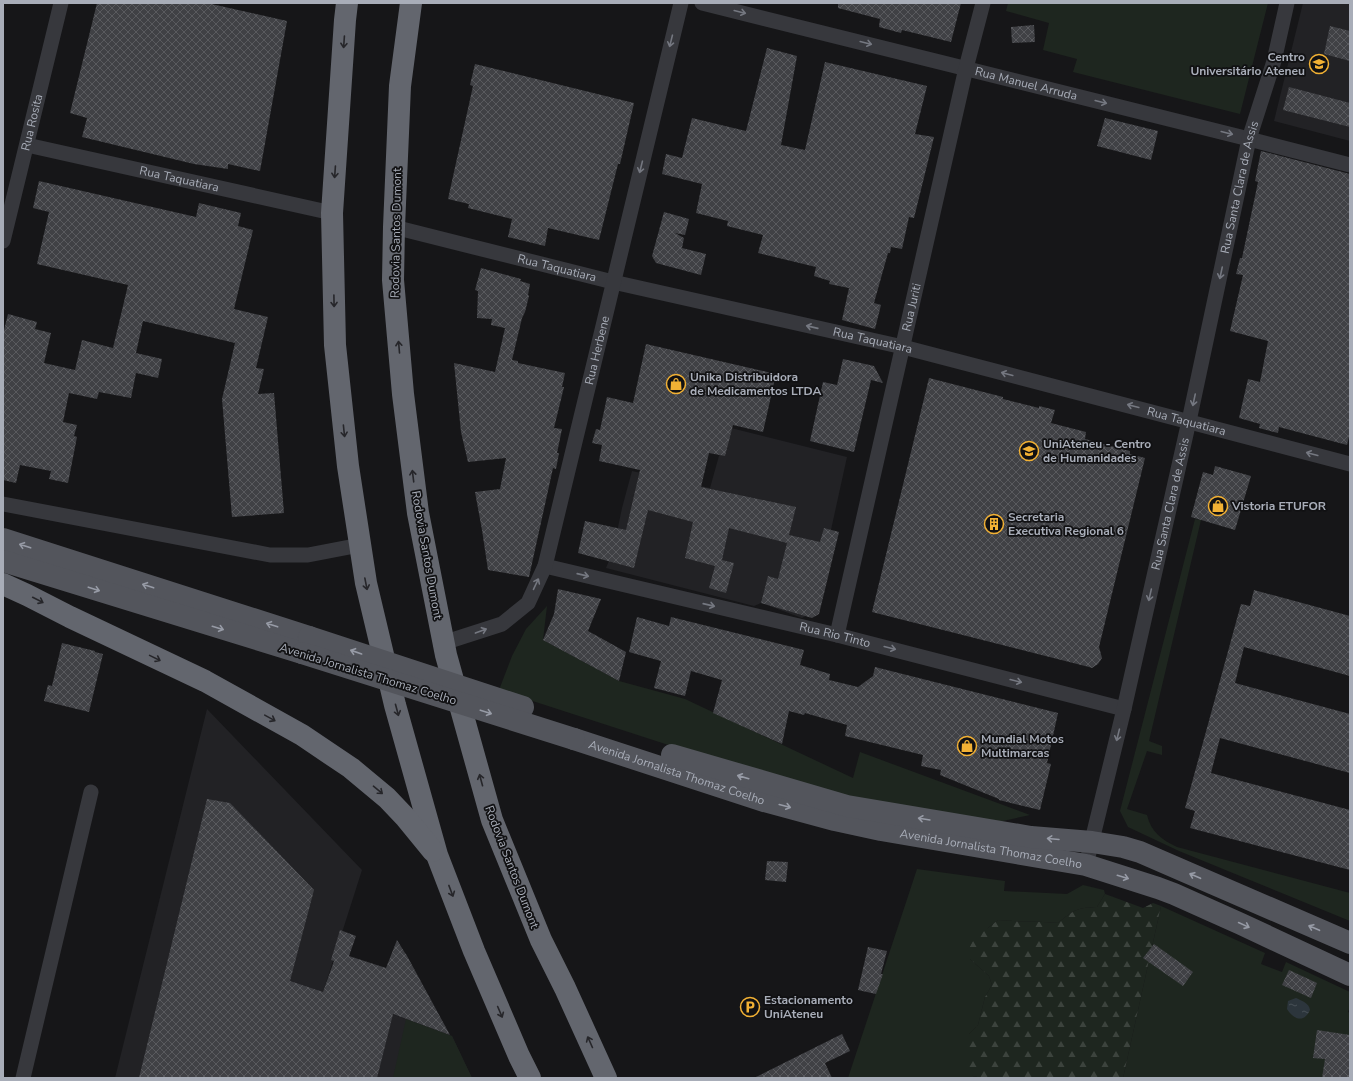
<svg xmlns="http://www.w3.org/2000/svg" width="1353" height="1081" font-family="'Nunito Sans',sans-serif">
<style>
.built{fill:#222225}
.grass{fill:#1e261f}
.forest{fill:url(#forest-firs)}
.water{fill:url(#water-ripples)}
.building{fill:url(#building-cross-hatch)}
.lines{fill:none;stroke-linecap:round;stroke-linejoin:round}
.street{stroke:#37383d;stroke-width:15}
.primary{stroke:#53555c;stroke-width:22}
.highway{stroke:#63666e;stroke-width:22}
.primary-bridge{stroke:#53555c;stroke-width:22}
.oneway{stroke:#757881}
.oneway2{stroke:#26262a}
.oneway3{stroke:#979ba6}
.labels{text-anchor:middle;stroke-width:3.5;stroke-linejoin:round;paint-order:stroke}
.poi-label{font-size:12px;font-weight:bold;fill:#a8adb8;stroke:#111113;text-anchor:start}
.street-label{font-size:12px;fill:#a8adb8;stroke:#111113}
</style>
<defs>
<pattern id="forest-firs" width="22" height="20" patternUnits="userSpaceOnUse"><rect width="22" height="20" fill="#1e261f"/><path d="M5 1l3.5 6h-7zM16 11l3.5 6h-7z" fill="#3c433d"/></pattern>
<pattern id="water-ripples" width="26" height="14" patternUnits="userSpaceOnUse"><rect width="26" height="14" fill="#2c353c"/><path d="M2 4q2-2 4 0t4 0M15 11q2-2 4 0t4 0" fill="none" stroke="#485056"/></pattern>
<pattern id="building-cross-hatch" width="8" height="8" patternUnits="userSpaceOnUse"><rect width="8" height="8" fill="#404145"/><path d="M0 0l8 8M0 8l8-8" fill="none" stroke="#595a5e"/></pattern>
</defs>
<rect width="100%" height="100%" fill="#161618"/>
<!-- built -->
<g class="built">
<polygon points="1303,3 1350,3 1350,141 1274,121"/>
<polygon points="727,427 847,457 813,612 802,618 761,603 754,606 606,568 613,551 622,508 632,471 710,488"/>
<polygon points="207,709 362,870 324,989 452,1036 472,1078 115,1078"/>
</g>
<!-- grass -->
<g class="grass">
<polygon points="1008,3 1268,3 1240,114 1073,72 1077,59 1043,50 1049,23 1006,11"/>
<path d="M1195,519L1201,520L1149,741L1162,746V755L1147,751L1127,809L1147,815C1151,832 1162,840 1177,847L1350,893V921L1179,851L1128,827L1120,811Z"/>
<polygon points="547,606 543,640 619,681 685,699 853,778 860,752 1030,815 998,822 848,796 724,763 499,690 512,656 526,629"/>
<path d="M917,869L1005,881L1004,891L1067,894L1083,885L1104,890L1105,894L1097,907C1076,908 1074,910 1058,923C1038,921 1018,922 998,920L988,928L970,959L989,976L992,985L985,997L978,1025L969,1034L973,1076L982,1078H848Z"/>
<polygon points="1161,906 1265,953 1261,964 1282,972 1286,962 1350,992 1350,1007 1348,1012 1350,1013 1350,1078 1123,1078"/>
<polygon points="406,1019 452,1036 472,1078 393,1078"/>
</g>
<!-- forest -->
<path class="forest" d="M1105,894L1143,908L1153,903L1161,906L1123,1078H982L973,1076L966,1066V1047L969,1034L978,1025L985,997L992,985L989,976L970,959L966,954L974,939L998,920C1018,922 1038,921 1058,923C1074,910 1076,908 1097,907Z"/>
<!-- water -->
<path class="water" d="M1296,998C1302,1001 1309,1003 1310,1010C1304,1023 1294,1020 1287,1009L1288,1001Z"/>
<!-- building -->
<g class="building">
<polygon points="97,3 207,3 287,21 260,171 228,164 228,169 194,164 82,137 87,118 70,113"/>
<polygon points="838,3 961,3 951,42 902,30 901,33 879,27 880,19 838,8"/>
<polygon points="1034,25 1035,42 1012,43 1011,27"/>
<polygon points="1330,26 1350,31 1350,61 1324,54"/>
<polygon points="767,48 797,56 781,145 805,150 825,62 927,86 915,134 934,137 914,218 909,217 902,249 891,247 890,253 888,253 874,303 881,305 875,329 842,320 849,288 829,284 830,281 814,276 816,267 758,253 763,235 727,226 728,221 696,213 702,184 662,174 666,154 682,158 692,118 746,131"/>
<polygon points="475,64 634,103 620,164 618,164 599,240 548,228 545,246 508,237 512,219 468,208 469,204 448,199 473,86 470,85"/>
<polygon points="1289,87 1350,103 1350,127 1283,110"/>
<polygon points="1105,118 1158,131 1151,160 1097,146"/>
<polygon points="1261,151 1350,174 1350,433 1347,445 1279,427 1278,433 1259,428 1260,424 1239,418 1248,379 1260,382 1268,341 1230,331 1243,275 1236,274 1240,258 1242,258 1258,182 1255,181"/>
<polygon points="39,181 196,217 199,203 241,213 238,226 253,230 234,309 268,317 256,368 264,369 258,394 274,393 284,513 232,517 222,399 235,343 143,321 136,353 162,359 158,378 136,373 131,398 99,392 97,399 69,393 63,422 77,425 74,436 77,437 68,483 49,479 51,471 20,465 16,483 3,480 3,334 8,314 37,322 35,329 51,333 44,363 75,370 82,340 113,348 128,285 37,264 49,212 33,208"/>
<polygon points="664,212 689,219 685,235 675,233 684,238 682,248 706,254 701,275 656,263 652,256"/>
<polygon points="481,268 521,279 520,281 530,284 528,295 529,296 525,312 522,318 512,360 518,361 518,363 565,373 562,387 564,387 554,428 562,429 557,453 559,453 556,469 553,468 529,577 488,570 482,530 475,492 500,489 506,458 468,462 461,432 454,363 495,372 505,328 491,325 492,319 477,318 478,291 475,290"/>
<polygon points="646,344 776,374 763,432 733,425 725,456 709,453 701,487 796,507 789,535 820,542 824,528 839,532 819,614 812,618 761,603 768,576 778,579 787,543 729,528 722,560 734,563 726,593 709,588 715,566 685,558 693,522 648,510 634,568 578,553 585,521 626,530 640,470 599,461 602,445 592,443 596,429 600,430 607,397 633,403"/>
<polygon points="843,359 874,366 883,383 871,380 854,452 810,441 823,382 837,385"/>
<polygon points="929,378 1003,397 1003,399 1039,408 1039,406 1055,410 1051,423 1086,432 1085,439 1130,451 1130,454 1145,458 1099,647 1102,658 1098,664 1092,668 1089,667 872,612"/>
<polygon points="1215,466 1251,476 1235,530 1191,517 1203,472 1213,475"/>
<polygon points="558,589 601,599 588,631 626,652 619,681 543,640 554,614"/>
<polygon points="1254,590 1350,616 1350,676 1244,647 1235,683 1350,714 1350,773 1220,738 1211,773 1350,810 1350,870 1190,828 1195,811 1185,808 1241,604 1250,606"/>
<polygon points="637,617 669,626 671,617 804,650 800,665 830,674 829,680 858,687 873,676 875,667 1058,713 1047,763 1051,764 1040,810 999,800 999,799 940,775 941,770 921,766 923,755 845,736 847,725 805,713 804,715 789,711 782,744 713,713 722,680 691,671 685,696 654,688 661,661 629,652"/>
<polygon points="62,643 95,651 95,652 103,654 89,712 44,701 48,685 52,686"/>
<polygon points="207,799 230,803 314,890 290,981 323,992 334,961 331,960 340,930 356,936 349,956 386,968 397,940 405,953 406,954 450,1035 393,1014 377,1078 139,1078"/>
<polygon points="767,861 788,862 786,882 765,880"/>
<polygon points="1154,944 1193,972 1183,986 1143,958"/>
<polygon points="868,947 887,951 881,974 883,974 876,994 858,990"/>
<polygon points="1289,970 1317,983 1311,998 1282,985"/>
<polygon points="1317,1030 1350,1035 1350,1078 1322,1078 1325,1059 1313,1058"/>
<polygon points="842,1034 850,1051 825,1063 832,1078 754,1078"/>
</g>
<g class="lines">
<!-- street -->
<g class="street">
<path id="s1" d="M702,3L1249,139L1350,165"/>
<path id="s2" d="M27,145L332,213"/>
<path id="s3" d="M394,227L613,282L903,347L1350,464"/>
<path id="s4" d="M3,241L61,3"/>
<polyline points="3,504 270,555 308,555 360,545"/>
<path id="s5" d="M545,566L837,635L1124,709"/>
<path id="s6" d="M837,635L966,68L983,3"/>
<path id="s7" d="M443,643L502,624L528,603L545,566L681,3"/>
<path id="s8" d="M1086,865L1124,709L1189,421L1249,139L1274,61L1287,3"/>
<polyline points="23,1078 91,792"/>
</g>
<!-- primary -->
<g class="primary">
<polyline points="3,539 309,637"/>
<polyline points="3,561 302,653"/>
<path id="s9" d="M574,739L764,801L835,820L881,830L1086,865L1158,888L1174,894L1241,924L1350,975"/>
<polyline points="672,755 847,806 1031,837 1092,842 1123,847 1140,852 1350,943"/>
</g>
<!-- highway -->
<g class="highway">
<polyline points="347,3 345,20 332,213 335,345 348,466 366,583 395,705 437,855 474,951 519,1056 530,1078"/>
<polyline points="411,3 400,86 394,227 393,280 403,394 418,513 446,655 492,820 541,940 565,988 606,1078"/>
<polyline points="3,584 27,595 70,617 205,681 302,735 351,768 387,798 406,818 433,851"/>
</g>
<!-- primary-bridge -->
<g class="primary-bridge">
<polyline points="309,637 523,707"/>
<polyline points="302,653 574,739"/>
</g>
</g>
<!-- one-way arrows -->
<defs><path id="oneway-shaft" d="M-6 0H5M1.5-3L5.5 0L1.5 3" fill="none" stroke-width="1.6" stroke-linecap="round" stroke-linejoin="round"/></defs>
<g class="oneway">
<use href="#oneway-shaft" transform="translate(740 12) rotate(14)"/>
<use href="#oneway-shaft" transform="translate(671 41) rotate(104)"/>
<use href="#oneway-shaft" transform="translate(866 43) rotate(14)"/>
<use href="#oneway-shaft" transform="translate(1101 102) rotate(14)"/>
<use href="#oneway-shaft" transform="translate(1227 133) rotate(14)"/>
<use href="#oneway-shaft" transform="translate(641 167) rotate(104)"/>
<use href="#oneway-shaft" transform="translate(1221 273) rotate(102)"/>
<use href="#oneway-shaft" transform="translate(812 327) rotate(-167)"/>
<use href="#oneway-shaft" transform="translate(1007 374) rotate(-165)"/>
<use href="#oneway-shaft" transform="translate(1194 400) rotate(102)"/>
<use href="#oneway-shaft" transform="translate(1133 406) rotate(-165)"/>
<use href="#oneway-shaft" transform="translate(1312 454) rotate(-165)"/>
<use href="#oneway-shaft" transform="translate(583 575) rotate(13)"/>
<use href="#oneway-shaft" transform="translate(536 584) rotate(-65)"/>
<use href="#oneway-shaft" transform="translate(1150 595) rotate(103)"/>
<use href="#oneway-shaft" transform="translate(709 605) rotate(13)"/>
<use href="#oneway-shaft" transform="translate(481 631) rotate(-20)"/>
<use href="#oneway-shaft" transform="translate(890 648) rotate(14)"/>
<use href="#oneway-shaft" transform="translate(1016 681) rotate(14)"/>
<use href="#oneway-shaft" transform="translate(1118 735) rotate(104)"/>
</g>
<g class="oneway2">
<use href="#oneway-shaft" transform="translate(344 42) rotate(94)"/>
<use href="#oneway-shaft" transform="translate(335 172) rotate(94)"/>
<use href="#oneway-shaft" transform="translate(334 301) rotate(89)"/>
<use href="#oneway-shaft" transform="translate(399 347) rotate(-95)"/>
<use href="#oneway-shaft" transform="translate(344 431) rotate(84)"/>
<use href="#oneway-shaft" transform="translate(413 476) rotate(-97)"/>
<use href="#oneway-shaft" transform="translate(366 584) rotate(79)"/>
<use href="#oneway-shaft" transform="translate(38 600) rotate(27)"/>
<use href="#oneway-shaft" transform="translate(155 658) rotate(26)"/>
<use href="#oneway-shaft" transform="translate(397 710) rotate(75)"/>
<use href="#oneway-shaft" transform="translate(270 718) rotate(29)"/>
<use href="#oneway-shaft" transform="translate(481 780) rotate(-105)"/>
<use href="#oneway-shaft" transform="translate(378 790) rotate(40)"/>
<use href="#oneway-shaft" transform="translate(451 891) rotate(69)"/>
<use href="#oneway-shaft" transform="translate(500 1012) rotate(67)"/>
<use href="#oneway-shaft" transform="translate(590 1042) rotate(-114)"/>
</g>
<g class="oneway3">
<use href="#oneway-shaft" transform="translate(25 546) rotate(-162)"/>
<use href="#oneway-shaft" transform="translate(148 586) rotate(-162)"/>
<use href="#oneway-shaft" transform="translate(94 589) rotate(18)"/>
<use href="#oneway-shaft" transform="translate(272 625) rotate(-162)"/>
<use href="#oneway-shaft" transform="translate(218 628) rotate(17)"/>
<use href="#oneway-shaft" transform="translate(356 652) rotate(-161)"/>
<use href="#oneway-shaft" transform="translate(486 712) rotate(18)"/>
<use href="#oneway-shaft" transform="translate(743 777) rotate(-164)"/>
<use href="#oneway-shaft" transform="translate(785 806) rotate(15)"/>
<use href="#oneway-shaft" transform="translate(924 819) rotate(-171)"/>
<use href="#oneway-shaft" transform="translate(1053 839) rotate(-175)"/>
<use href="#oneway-shaft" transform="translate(1195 876) rotate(-157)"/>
<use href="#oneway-shaft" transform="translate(1123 877) rotate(17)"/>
<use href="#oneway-shaft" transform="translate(1244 925) rotate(25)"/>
<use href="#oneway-shaft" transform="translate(1314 928) rotate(-157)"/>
</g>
<!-- icons -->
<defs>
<g id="university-ring" transform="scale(1)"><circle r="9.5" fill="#111113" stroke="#f2b134" stroke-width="1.5"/><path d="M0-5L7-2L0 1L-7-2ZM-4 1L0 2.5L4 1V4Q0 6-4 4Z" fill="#f2b134"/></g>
<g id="shop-ring" transform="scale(1)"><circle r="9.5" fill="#111113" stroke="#f2b134" stroke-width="1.5"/><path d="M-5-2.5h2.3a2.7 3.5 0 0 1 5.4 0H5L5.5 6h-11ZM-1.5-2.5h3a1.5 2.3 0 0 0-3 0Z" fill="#f2b134"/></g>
<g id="building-ring" transform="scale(1)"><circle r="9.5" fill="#111113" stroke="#f2b134" stroke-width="1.5"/><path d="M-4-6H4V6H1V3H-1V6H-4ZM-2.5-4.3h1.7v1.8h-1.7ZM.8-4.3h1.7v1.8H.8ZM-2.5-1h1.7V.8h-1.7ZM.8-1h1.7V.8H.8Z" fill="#f2b134"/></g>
<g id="parking-ring" transform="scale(1)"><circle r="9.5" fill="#111113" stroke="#f2b134" stroke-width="1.5"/><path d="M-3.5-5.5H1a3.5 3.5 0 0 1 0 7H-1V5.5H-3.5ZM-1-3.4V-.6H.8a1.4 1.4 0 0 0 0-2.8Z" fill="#f2b134"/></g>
</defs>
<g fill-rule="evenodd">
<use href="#university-ring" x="1319" y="64"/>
<use href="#shop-ring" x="676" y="384"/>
<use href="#university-ring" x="1029" y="451"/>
<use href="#shop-ring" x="1218" y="506"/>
<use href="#building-ring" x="994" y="524"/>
<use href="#shop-ring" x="967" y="746"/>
<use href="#parking-ring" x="750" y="1007"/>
</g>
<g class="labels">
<!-- poi labels -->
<g class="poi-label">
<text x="1305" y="61" text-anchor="end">Centro<tspan x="1305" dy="14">Universitário Ateneu</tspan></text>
<text x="690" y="381">Unika Distribuidora<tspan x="690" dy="14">de Medicamentos LTDA</tspan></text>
<text x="1043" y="448">UniAteneu - Centro<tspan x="1043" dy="14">de Humanidades</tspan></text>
<text x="1232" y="510">Vistoria ETUFOR</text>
<text x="1008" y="521">Secretaria<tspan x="1008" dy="14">Executiva Regional 6</tspan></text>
<text x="981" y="743">Mundial Motos<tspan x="981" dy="14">Multimarcas</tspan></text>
<text x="764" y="1004">Estacionamento<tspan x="764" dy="14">UniAteneu</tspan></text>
</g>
<!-- street labels -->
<g class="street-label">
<text dy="4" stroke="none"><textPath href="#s1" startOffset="334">Rua Manuel Arruda</textPath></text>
<text dy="4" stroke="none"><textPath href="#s4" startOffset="122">Rua Rosita</textPath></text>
<text dy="4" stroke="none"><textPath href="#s2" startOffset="156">Rua Taquatiara</textPath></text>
<text dy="4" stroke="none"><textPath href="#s8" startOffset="695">Rua Santa Clara de Assis</textPath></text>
<text transform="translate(396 233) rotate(-89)" y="4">Rodovia Santos Dumont</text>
<text dy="4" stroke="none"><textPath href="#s3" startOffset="168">Rua Taquatiara</textPath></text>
<text dy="4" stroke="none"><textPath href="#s6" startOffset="336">Rua Juriti</textPath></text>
<text dy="4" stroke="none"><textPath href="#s3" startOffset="492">Rua Taquatiara</textPath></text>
<text dy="4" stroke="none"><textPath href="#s7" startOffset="358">Rua Herbene</textPath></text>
<text dy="4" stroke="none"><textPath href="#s3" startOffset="816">Rua Taquatiara</textPath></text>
<text dy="4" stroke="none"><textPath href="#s8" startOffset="371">Rua Santa Clara de Assis</textPath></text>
<text transform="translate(427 555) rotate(80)" y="4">Rodovia Santos Dumont</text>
<text dy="4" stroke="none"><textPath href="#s5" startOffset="298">Rua Rio Tinto</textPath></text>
<text transform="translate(368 674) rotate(17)" y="4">Avenida Jornalista Thomaz Coelho</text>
<text dy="4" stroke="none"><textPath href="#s9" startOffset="108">Avenida Jornalista Thomaz Coelho</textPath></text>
<text dy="4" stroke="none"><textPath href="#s9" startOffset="432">Avenida Jornalista Thomaz Coelho</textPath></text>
<text transform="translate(512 867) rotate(69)" y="4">Rodovia Santos Dumont</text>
</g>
</g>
<!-- border -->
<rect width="1353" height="1081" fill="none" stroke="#a8adb8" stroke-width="8"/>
</svg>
